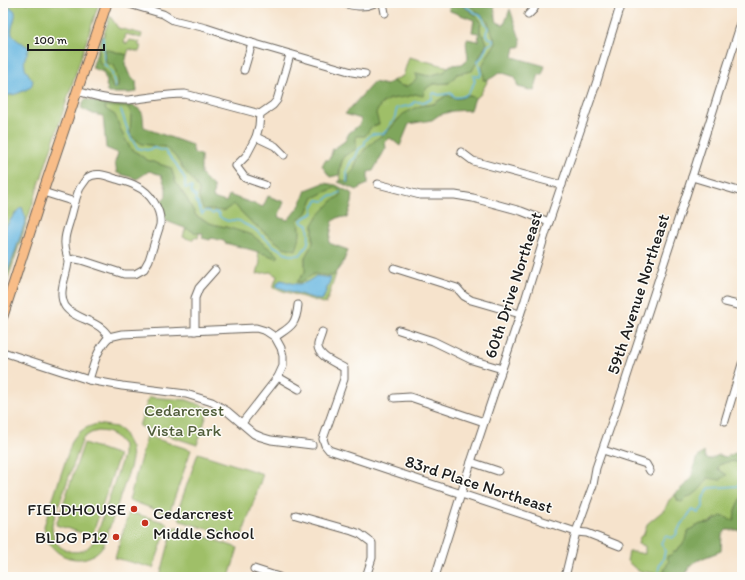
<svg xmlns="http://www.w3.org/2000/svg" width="745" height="580" font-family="Itim,sans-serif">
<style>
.green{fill:#9fbf67;stroke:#5e6e42;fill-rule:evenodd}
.forest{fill:#7fa65c;stroke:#4e613c}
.water{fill:#65b6e0;stroke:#40697e}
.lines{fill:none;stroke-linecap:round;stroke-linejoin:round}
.stream{stroke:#65b6e0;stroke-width:1.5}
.minor-casing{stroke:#68625a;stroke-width:9}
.major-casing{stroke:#68625a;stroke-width:11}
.minor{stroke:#fff;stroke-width:7}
.major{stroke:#f8bd88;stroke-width:9}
.poi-dot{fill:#c8321e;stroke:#fdfcf7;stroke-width:1.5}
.labels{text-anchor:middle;stroke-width:3;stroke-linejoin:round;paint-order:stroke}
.street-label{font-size:17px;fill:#1c1c1c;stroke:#fdfcf7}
.park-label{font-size:17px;fill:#505d3a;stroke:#fdfcf7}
.poi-label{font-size:17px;fill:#1c1c1c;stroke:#fdfcf7;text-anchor:end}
</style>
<rect width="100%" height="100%" fill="#fdfcf7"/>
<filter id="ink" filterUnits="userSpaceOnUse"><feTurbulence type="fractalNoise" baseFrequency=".025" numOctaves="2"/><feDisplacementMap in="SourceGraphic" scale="8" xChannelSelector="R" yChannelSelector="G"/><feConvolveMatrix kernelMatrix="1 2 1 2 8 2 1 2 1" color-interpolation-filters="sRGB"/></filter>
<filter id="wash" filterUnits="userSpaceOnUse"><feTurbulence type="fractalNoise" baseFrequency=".012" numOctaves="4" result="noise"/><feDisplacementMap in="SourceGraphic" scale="16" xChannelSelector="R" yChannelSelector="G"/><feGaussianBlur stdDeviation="0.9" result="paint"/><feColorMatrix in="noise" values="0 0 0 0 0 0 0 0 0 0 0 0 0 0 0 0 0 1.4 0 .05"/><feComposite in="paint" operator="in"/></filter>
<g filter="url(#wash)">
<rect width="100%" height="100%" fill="#f6e3cc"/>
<!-- green -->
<g class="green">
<polygon points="3,3 99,3 3,294"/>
<path d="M460,3H467L487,20L496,43L486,58L484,77L483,79L486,80L487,82L480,95L475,98L468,95C460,100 455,99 447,95L433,104L420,106L397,120L387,132L378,138L366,148L357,160L354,170L349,175V184L341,180C335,157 361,132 374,115C378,111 379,106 383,103C393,96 405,99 415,94C421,91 427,85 434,84C439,83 444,84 449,83L457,74L472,71L487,43C481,34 479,32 481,22C475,13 467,10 460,3Z"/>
<path d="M110,16L118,28L142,34L141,38L126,34L124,42L127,44L130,40L140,42L138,45L141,46L139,52L129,49L127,55L105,49C112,61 119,73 118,87L113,88L108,75L99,61V46L102,36H104V34Z"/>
<path d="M409,57L449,67L444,72L428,76L416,73L418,78C408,89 404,88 392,81L403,76Z"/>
<polygon points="105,106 129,107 131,115 130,135 142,144 165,147 175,156 184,170 192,179 199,190 199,199 234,204 249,220 283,247 299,241 300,227 297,220 307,213 313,198 334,188 339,190 342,195 331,202 313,225 313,243 305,257 305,265 336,274 326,304 273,288 277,276 270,272 257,274 260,262 257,251 279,256 269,249 230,228 212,224 196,216 187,199 176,183 171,168 147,160 130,148 122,133 105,109"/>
<polygon points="186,227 192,229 192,231 199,233 198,238 194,237 192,240 183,237"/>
<polygon points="149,397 187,400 209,408 197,445 139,426"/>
<path d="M97,424L116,427L123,432L131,448L132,459L130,468L104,544C91,566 60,563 48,541C45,537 45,531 44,526L72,441C78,431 86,427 97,424ZM98,431L107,432L115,436L123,445V456L96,538C92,543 88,549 82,551C78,552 72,552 69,551C55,547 52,537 52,524L83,438L91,433Z"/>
<polygon points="147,436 191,450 170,511 165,513 129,500"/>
<polygon points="84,443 119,455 92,536 56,525"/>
<polygon points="198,453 263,474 241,539 181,521 177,513"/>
<path d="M734,461L742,463V495L735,511L734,520L716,518L709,523L701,524L689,530C687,539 681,548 673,552C672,555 671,559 669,562C666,568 663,569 664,577H652L654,573L638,571L627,561L629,552H634L645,554V546L638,544C639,540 639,536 644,534L647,524L665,509L669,500L675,495L678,501L699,490L708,478H713L727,475L718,469L719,465L727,462Z"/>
<polygon points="129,512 167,523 167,529 153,568 115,558"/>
<polygon points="177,527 238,548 229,577 160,577 173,528"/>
</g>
<!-- forest -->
<g class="forest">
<path d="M448,3H460C467,10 475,13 481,22L480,28V33L484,36L487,43L472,71L457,74L449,83L433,84L425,89L423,96L415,94L406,97L389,99L381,104L376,113L379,124L371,127L365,136H356V149L344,156L340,166L339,175L330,177L322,166L325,160H328L331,156L332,150L345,141L349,133L360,124L361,119L345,114L374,82L386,85L392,81C404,88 408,89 417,78L416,73L428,76L444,72L450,65L462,64L468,59C468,52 465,45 467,39L478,41L479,35L478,33L472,32L474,20L450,11Z"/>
<path d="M467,3H487L488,4H494L495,14L497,22L504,25L510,9L521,42L520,47H515L513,57L545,66L542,75L539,74L534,91L518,87L515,77L500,72C495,76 489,81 483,80L484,77L482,66L486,58L496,43L487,20Z"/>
<polygon points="99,46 99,61 108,75 113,88 118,87 118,81 114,65 106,63 105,49 127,55 125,64 129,74 136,81 137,92 130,93 108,93 106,90 108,88 106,86 107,82 103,72 92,68"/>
<path d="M447,95C455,99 460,100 467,95L475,98L471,110L453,111L439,115L432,120L420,122L409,124L400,146L390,138L385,142L386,148L373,171L368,172V184L361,187L357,190L338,182L341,180L348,183L349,175L354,170L357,160L366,148L378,138L387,132L403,114L420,106L434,104Z"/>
<path d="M85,99C90,100 96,102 101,103C111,104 134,102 141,111C144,115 143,122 144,127L150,130L192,145L194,153L201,155V174L214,187L213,198L226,202L229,195L263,207L268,196L284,202L278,217L288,220L300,205L306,190L324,183L336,185L353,194L352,203L347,218L339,217L333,221L331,230L329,243L348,250L343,263L333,276L314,274L301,282H297L305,272V257L313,243V225L318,216L331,202L341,195L339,190L334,188L313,198L307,213L297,220C302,231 300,239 296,250L283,247L249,220L234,204L224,211L203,209L199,199V190L192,179L184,170L175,156L165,147L142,144L130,135L131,115L129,108L105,106V109L115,115L122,133L130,148L147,160L171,168L176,183L187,199L196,216L212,224L230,228L252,235L279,256L277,258L252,250L225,243L224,241L211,238L210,240L202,238L203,233H196L190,230L166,221L159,203L166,196V188L161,175L149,171L137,179L117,173L115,162L118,153L106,148L103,116L93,114L81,108Z"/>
<path d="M742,450V463C733,461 727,461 719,465L718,469L727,475L720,480L708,478C703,486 697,495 687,497L682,502L678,501L675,494L689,481L692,475L696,459L704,452L705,458L710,459L719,455L726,457Z"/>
<path d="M742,495V527L740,530H726L722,536L721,551L698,560L690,566L685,575V577H664C664,571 665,567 669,562L667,556L671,555C673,552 676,551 679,548C684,543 687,537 689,530L701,524L710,523L721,516L734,520L735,511Z"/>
</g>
<!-- water -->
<g class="water">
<path d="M3,7C26,6 9,25 12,34C15,41 24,43 29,48C28,52 26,55 25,58C22,68 29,74 33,81L31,87C23,91 12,98 3,94Z"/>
<polygon points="22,207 26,219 14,255 7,274 3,281 3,230 18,210"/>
<path d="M316,276L331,278L323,299L319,300L277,287V283L281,280C298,285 301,287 316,276Z"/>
</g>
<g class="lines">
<!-- stream -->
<g class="stream">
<path d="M103,37L104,64L112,72C112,78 115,82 115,88"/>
<path d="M121,110L129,134L137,148L147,150L154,148L165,151L176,164L185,179V188L190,187H192L191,191L194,196H196L195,201L197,202C200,206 200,210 202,214L205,211H209L213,214L215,212L220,214L219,216L223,219L228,221L233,220L240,221L244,224L253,228L274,246L289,255H300C311,241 309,241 308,224L302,223L301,220L313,213C312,207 315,204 318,200L324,201L330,196H334L340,192"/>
<path d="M347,182V170L351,161L355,158L359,149L365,144V141L372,134H381L384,133L388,129L391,122L394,121L397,108L412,105L414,102C421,101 424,104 432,99V95L434,93L439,95L452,93L454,97C467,99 470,91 475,81L473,76L474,75L479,77L481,74L478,61L482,57L487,46L493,42V39L489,38L486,33L488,28L482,17L465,6L464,3"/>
<polyline points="657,577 660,563 663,559 665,551 661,543 665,536 672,538 676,535 681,524 685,520 691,511 693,510 698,513 703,507 703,498 709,488 738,486 742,477"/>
</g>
</g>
</g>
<g filter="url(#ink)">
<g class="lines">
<!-- minor casing -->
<g class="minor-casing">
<g id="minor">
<polyline points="126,3 163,14 173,20 206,28 252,43 352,72 365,74"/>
<path d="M342,3C354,6 363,8 375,3"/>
<polyline points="383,3 385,13"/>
<polyline points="528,15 534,9 536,3"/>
<polyline points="244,70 252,43"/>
<path d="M77,91C94,96 111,101 129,100C148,98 166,94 185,94L260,114"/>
<polyline points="256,137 275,146 284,155"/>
<polyline points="461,152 473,161 562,185"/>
<polyline points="692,177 742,192"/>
<polyline points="378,184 420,195 455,195 473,198 521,211 549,222"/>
<polyline points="265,185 245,178 236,166 246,156 256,137 259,126 260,114 273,105 277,100 290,55"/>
<polyline points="43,192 75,202"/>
<path d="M68,260L76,259L81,260L124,274H135L144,269L149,260L160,225C162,210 150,192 136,186C130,182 123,181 116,179C107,176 96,171 87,178C85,181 82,185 80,188C75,198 73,210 70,220C68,227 65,234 65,241C64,248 68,255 68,262C67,276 57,292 65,306C72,317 92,320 101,328C104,330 107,334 109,337"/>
<polyline points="394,268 457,288 464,296 471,300 520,314"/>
<polyline points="725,302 742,306"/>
<polyline points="399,330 433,341 472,360 502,369"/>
<polyline points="195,331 195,298 199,288 215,270"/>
<path d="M322,332C321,336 319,340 318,344C316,356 336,363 344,368V379L323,439L325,445L329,450L576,532L587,533L620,546"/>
<polyline points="109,337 122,334 256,328 266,331 275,337 281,348 283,356 283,366 278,377 242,423"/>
<path d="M275,337C290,327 296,326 298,305"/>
<polyline points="3,352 89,380 122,386 186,394 212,402 227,411 254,434 261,437 271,440 312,445"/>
<polyline points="278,377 299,389"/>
<path d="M89,380C94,364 97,349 109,337"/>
<polyline points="394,398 410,397 484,422"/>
<polyline points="725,421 742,364"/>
<polyline points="603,450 646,464 650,471"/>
<polyline points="471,462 498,471"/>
<polyline points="296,515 352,531 360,534 372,543 372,558 366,577"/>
<polyline points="254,569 279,577"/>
<polyline points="435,577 471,462 525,300 549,222 598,78 621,3"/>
<polyline points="565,577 576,532 593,485 596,468 615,413 692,177 742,20"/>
</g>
</g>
<!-- major casing -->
<g class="major-casing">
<polyline id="major" points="3,316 43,192 107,3"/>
</g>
<!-- minor -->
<use href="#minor" class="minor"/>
<!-- major -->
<use href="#major" class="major"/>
</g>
</g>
<!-- markers -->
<g class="poi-dot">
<circle cx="134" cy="509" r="4"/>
<circle cx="145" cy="523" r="4"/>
<circle cx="116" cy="537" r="4"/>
</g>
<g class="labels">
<!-- street labels -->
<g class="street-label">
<text transform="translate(513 285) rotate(-72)" y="6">60th Drive Northeast</text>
<text transform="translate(638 294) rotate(-72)" y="6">59th Avenue Northeast</text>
<text transform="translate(479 484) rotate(18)" y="6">83rd Place Northeast</text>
</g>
<!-- park labels -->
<g class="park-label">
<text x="184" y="416">Cedarcrest<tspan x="184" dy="20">Vista Park</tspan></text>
</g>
<!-- poi labels -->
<g class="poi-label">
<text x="126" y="515">FIELDHOUSE</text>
<text x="153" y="519" text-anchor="start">Cedarcrest<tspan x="153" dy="20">Middle School</tspan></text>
<text x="108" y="543">BLDG P12</text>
</g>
</g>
<!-- margin -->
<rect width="745" height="580" fill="none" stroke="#fdfcf7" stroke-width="16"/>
<!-- scale -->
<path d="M28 44v6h76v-6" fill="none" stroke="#1c1c1c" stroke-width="2"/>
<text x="34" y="44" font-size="12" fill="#1c1c1c" stroke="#fdfcf7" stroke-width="3" paint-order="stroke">100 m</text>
</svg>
